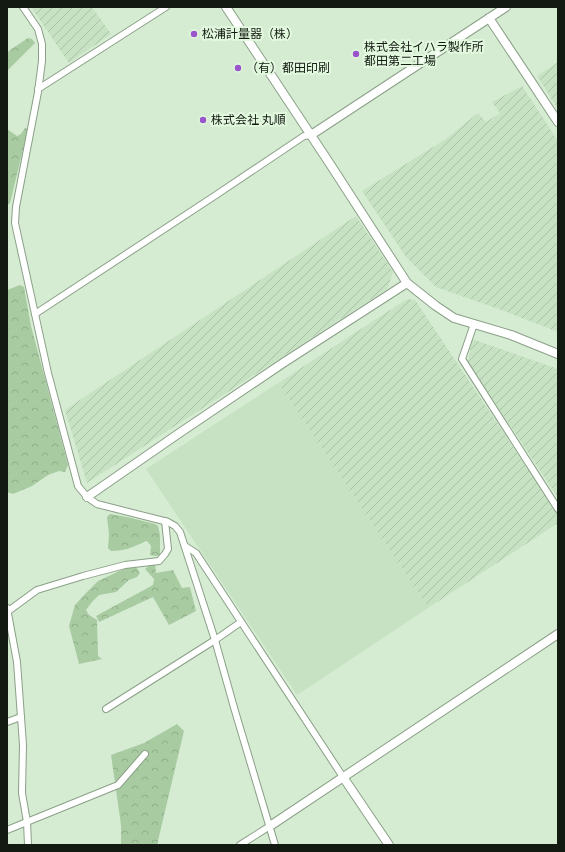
<svg xmlns="http://www.w3.org/2000/svg" width="565" height="852" font-family="'Archivo Narrow','Noto Sans JP',sans-serif">
<style>
.built{fill:#c6e2c2}
.industrial{fill:url(#industrial-furrows)}
.forest{fill:url(#forest-crowns)}
.lines{fill:none;stroke-linecap:round;stroke-linejoin:round}
.minor-casing{stroke:#8ba088;stroke-width:8}
.tertiary-casing{stroke:#8ba088;stroke-width:10}
.minor{stroke:#fff;stroke-width:6}
.tertiary{stroke:#fff;stroke-width:8}
.poi-dot{fill:#9955ca;stroke:#e3f9df;stroke-width:1.5}
.labels{text-anchor:middle;stroke-width:4;stroke-linejoin:round;paint-order:stroke}
.poi-label{font-size:12px;fill:#121a11;stroke:#e3f9df;text-anchor:start}
</style>
<defs>
<pattern id="industrial-furrows" width="10" height="10" patternUnits="userSpaceOnUse"><rect width="10" height="10" fill="#c6e2c2"/><path d="M-1 1l2-2M0 10L10 0M9 11l2-2" fill="none" stroke="#a9c1a6"/></pattern>
<pattern id="forest-crowns" width="20" height="18" patternUnits="userSpaceOnUse"><rect width="20" height="18" fill="#a8cba2"/><path d="M2 6a3 3 0 1 1 6 0M12 15a3 3 0 1 1 6 0" fill="none" stroke="#90ae8a"/></pattern>
</defs>
<rect width="100%" height="100%" fill="#d5ecd2"/>
<!-- built -->
<polygon class="built" points="278,383 428,608 297,695 146,469"/>
<!-- industrial -->
<g class="industrial">
<polygon points="31,7 92,7 111,34 69,63"/>
<polygon points="558,62 558,109 537,76"/>
<polygon points="522,86 558,141 558,332 507,312 436,287 406,257 362,191 446,139 478,113 486,122 500,113 492,102"/>
<polygon points="356,216 393,272 387,289 87,483 65,410"/>
<polygon points="407,299 415,300 558,514 558,523 428,608 278,383"/>
<polygon points="472,339 558,369 558,498 468,362"/>
</g>
<!-- forest -->
<g class="forest">
<polygon points="28,38 32,39 35,43 7,71 7,53 10,50"/>
<polygon points="25,128 28,129 10,203 7,205 7,129 17,136 21,134"/>
<polygon points="20,285 24,287 31,326 68,465 65,472 59,471 48,475 32,486 13,494 7,492 7,290"/>
<path d="M110,514L127,517L155,524L158,526L160,535V555L155,556L150,555L151,546L148,542L146,541C134,547 125,551 111,551L108,548L109,534L107,517Z"/>
<polygon points="152,563 155,563 156,573 173,570 182,588 190,587 196,611 169,625 153,597 99,622 96,616 153,585 154,579 145,569"/>
<polygon points="130,566 136,567 140,573 137,577 129,580 116,592 99,595 92,602 86,610 89,615 97,620 98,656 102,659 79,664 69,626 75,605 86,593 98,581"/>
<polygon points="177,724 184,731 157,845 121,845 121,825 111,755 144,743"/>
</g>
<g class="lines">
<!-- minor casing -->
<g class="minor-casing">
<g id="minor">
<polyline points="23,7 38,29 42,44 42,61 38,92 16,207 15,223 48,373 78,486 87,497 97,504 168,522 175,526 180,532 215,640 235,711 275,845"/>
<polyline points="38,89 166,7"/>
<polyline points="35,314 216,195 304,136 311,135"/>
<polyline points="474,324 462,359 558,509"/>
<polyline points="185,546 196,553 343,777"/>
<polyline points="7,608 17,662 23,745 22,793 27,822 28,845"/>
<polyline points="7,612 37,590 83,576 125,565 159,561 165,554 168,549 165,521"/>
<polyline points="106,709 215,640 241,622"/>
<polyline points="7,722 21,717"/>
<polyline points="7,830 118,785 145,754"/>
<polyline points="240,845 270,826"/>
</g>
</g>
<!-- tertiary casing -->
<g class="tertiary-casing">
<g id="tertiary">
<polyline points="226,7 330,164 407,283 436,306 454,318 511,335 558,354"/>
<polyline points="489,18 558,122"/>
<polyline points="311,135 506,7"/>
<polyline points="87,497 178,434 283,363 407,283"/>
<polyline points="343,777 389,845"/>
<polyline points="270,826 558,634"/>
</g>
</g>
<!-- minor -->
<use href="#minor" class="minor"/>
<!-- tertiary -->
<use href="#tertiary" class="tertiary"/>
</g>
<!-- markers -->
<g class="poi-dot">
<circle cx="194" cy="34" r="4"/>
<circle cx="356" cy="54" r="4"/>
<circle cx="238" cy="68" r="4"/>
<circle cx="203" cy="120" r="4"/>
</g>
<g class="labels">
<!-- poi labels -->
<g class="poi-label">
<text x="202" y="38">松浦計量器（株）</text>
<text x="364" y="51">株式会社イハラ製作所<tspan x="364" dy="14">都田第二工場</tspan></text>
<text x="246" y="72">（有）都田印刷</text>
<text x="211" y="124">株式会社 丸順</text>
</g>
</g>
<!-- border -->
<rect width="565" height="852" fill="none" stroke="#121a11" stroke-width="16"/>
</svg>
